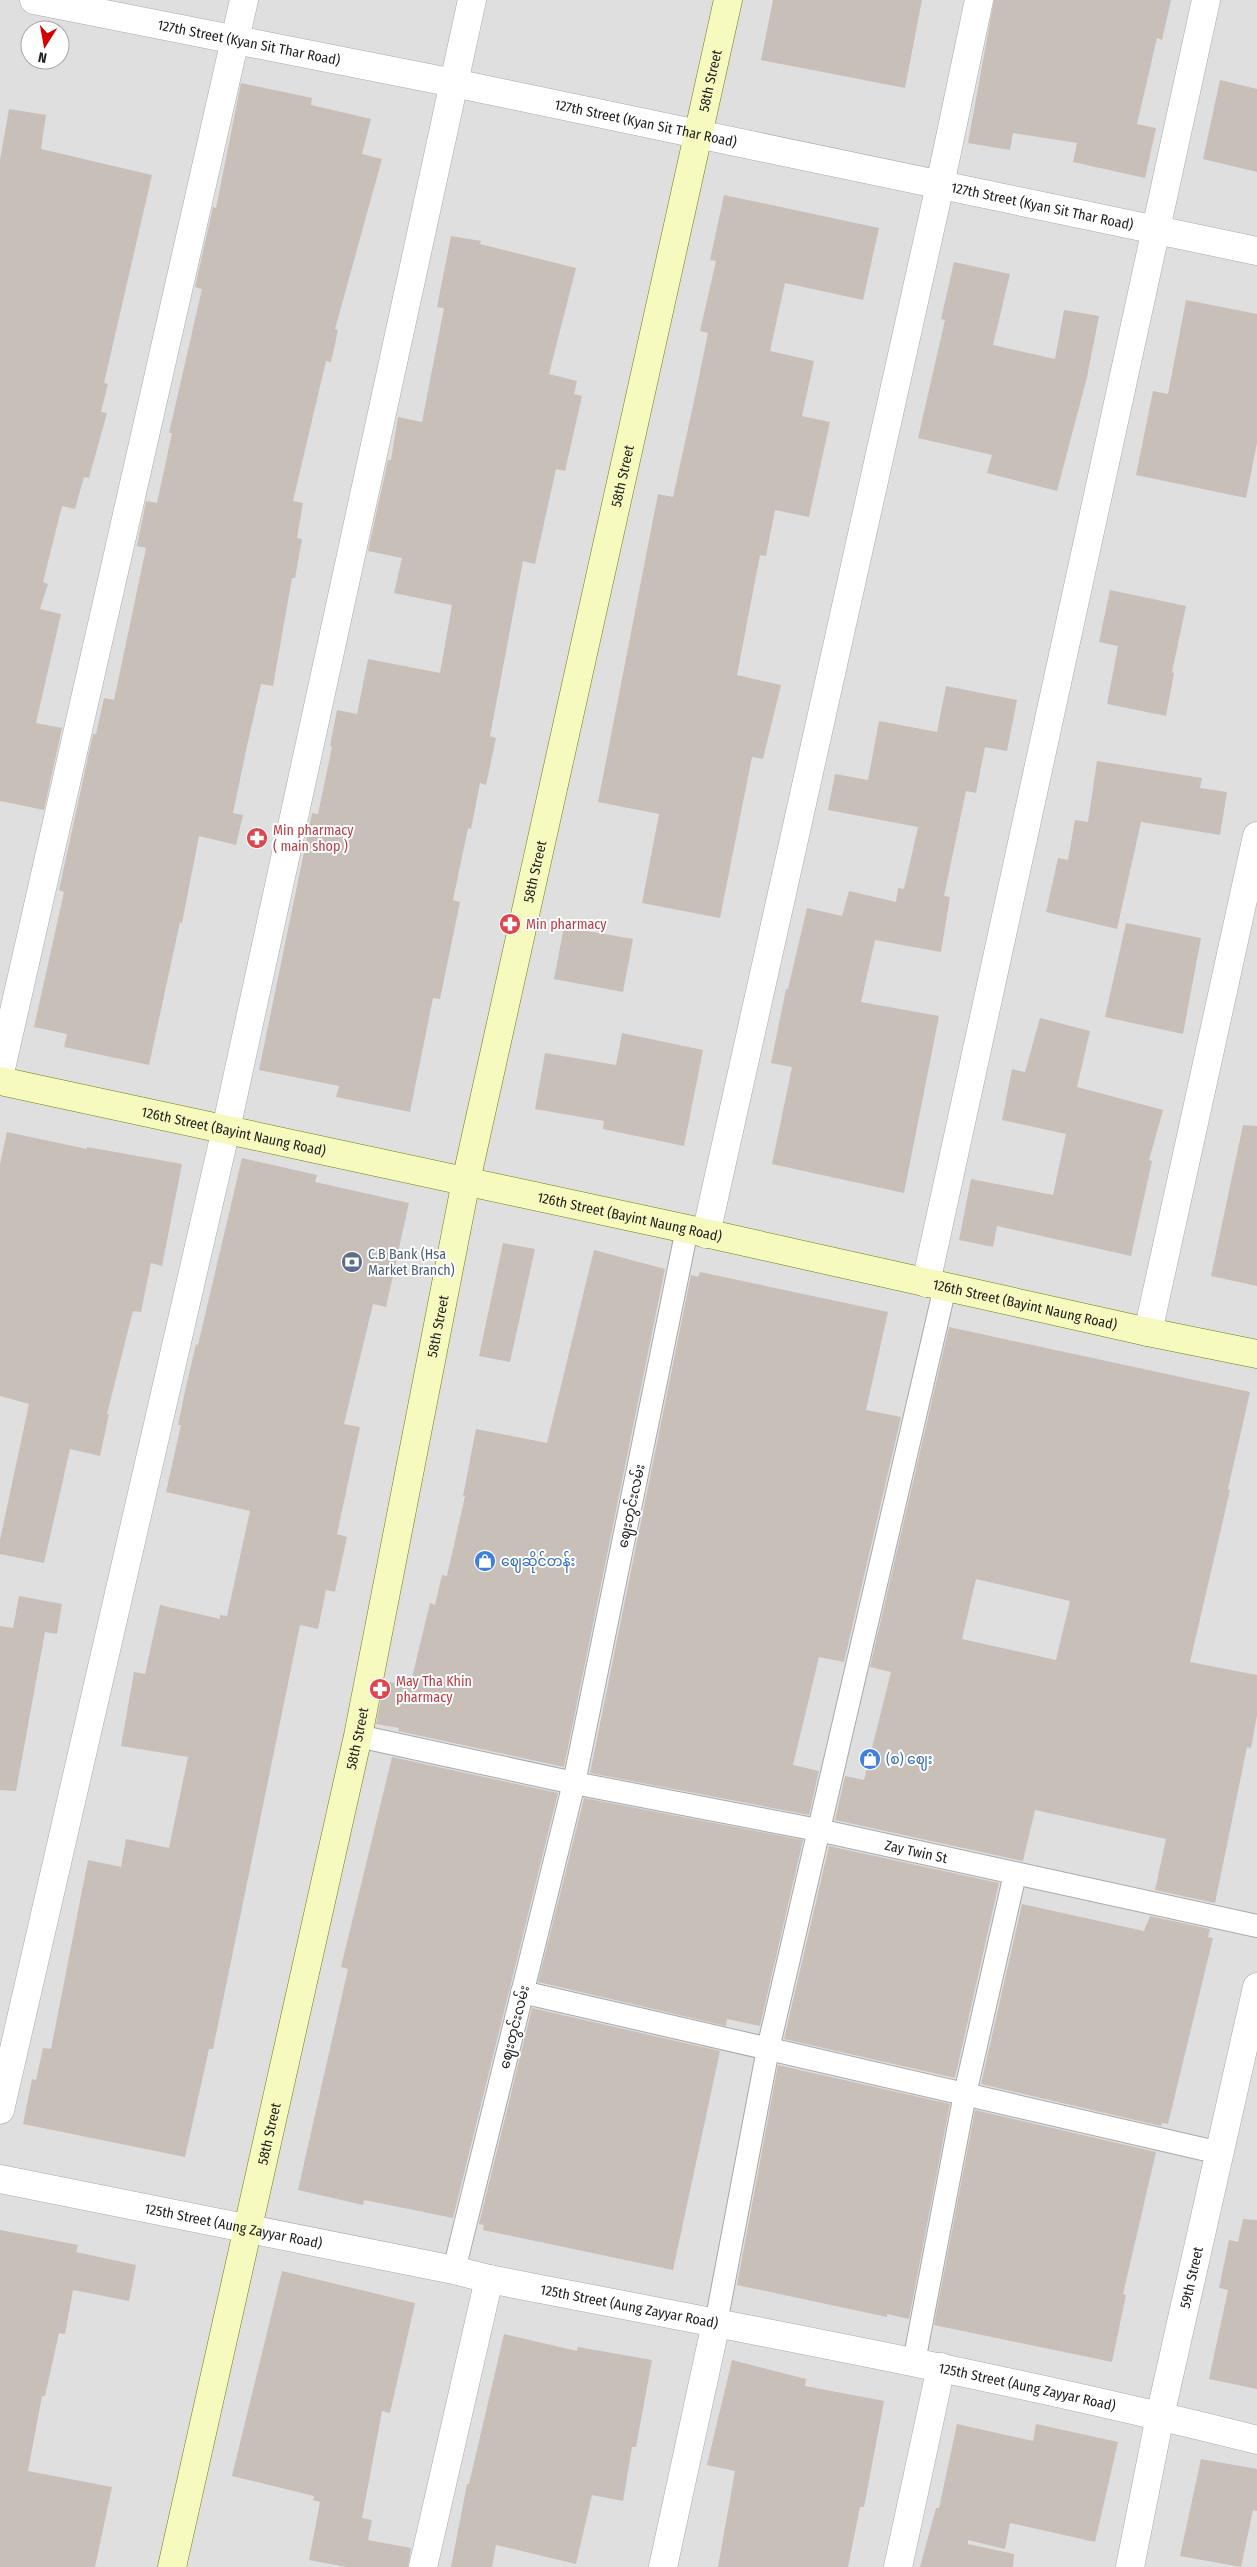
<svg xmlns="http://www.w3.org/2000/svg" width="1257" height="2567" font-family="'Fira Sans Condensed','Noto Sans Myanmar',sans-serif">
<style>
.residential{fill:#e0dfdf;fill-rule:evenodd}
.building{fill:#c7bfb8;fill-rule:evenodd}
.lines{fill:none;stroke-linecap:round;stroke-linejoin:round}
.lane-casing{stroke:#a9a9a9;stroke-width:24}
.street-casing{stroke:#a9a9a9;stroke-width:29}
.secondary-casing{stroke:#707d05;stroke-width:29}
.lane{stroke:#fff;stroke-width:22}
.street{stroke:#fff;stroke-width:28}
.secondary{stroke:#f7fabf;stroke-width:28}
.labels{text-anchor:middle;stroke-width:4;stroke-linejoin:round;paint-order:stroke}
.street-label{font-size:14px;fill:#222;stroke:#fff}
.health-label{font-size:14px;fill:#be3a42;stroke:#fff;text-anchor:start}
.service-label{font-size:14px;fill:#4e5e75;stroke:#fff;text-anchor:start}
.shop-label{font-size:14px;fill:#366cbe;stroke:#fff;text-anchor:start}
</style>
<rect width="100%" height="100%" fill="#f2efe9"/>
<!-- residential -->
<path class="residential" d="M0,0H1257V2567H0ZM30,30H60V60H30Z"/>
<!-- building -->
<g class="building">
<polygon points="773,0 922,0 905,88 761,60"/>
<polygon points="994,0 1171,0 1162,40 1157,38 1137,124 1156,128 1145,178 1073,162 1077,143 1013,133 1010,150 968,143"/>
<polygon points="1220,80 1257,89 1257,172 1203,159"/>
<polygon points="241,83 312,98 311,105 371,119 362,154 382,159 335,329 338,330 331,362 326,361 293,501 303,503 297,538 302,539 295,578 292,578 273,686 261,684 247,746 233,813 243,815 236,845 199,836 182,923 180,922 149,1065 64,1047 67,1034 34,1027 64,892 59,890 93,734 96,734 104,698 114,700 146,548 137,546 146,501 157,503 172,433 169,433 202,289 195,287 213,207 216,208"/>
<polygon points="9,109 46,115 41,149 152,175 104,383 108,384 101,412 107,413 89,478 84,477 75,509 62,506 43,582 48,584 40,609 61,614 36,723 62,728 44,810 0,801 0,160"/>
<polygon points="724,195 879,228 863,300 785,283 770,351 814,361 802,416 830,422 809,517 775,510 766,556 760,555 737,675 781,685 763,759 752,757 720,918 642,903 659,814 598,802 658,494 673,497 694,401 708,333 700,331 716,261 710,260"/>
<polygon points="451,236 481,241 480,244 576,268 549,374 577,381 574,394 582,396 565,471 556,469 535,564 523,561 490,736 496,738 486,785 480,783 471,829 468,828 453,900 460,902 440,999 433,998 410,1112 336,1097 339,1086 259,1070 312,813 318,814 332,747 330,746 337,710 357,714 368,659 440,673 452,605 394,593 402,558 368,551 388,460 391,460 398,417 422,422 444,308 437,307"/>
<polygon points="954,262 1010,274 993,345 1055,359 1064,310 1099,316 1087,377 1057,491 987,473 992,455 918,438 945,320 941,319"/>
<polygon points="1186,300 1257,314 1257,443 1246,498 1136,475 1153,391 1168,394"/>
<polygon points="1110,590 1186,606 1172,672 1174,673 1166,716 1107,704 1118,646 1099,642"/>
<polygon points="946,686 1017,700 1007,751 985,747 976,793 966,791 944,896 950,897 941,952 875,940 861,1002 939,1016 904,1193 772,1164 792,1067 771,1063 786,989 788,989 807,908 842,916 849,891 896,902 898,888 904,889 918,827 828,810 835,774 868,780 879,721 937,732"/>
<polygon points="1097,761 1202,778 1200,788 1227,792 1220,835 1141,822 1117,929 1046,912 1058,858 1068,860 1075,820 1088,822"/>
<polygon points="1126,923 1201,938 1183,1034 1105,1017"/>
<polygon points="564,927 633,939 623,992 554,979"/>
<polygon points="1040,1018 1090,1031 1077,1087 1163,1110 1149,1160 1152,1161 1131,1256 997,1226 993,1247 959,1240 971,1179 1053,1195 1066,1134 1002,1120 1012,1069 1025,1072"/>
<polygon points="622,1033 703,1050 684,1146 603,1129 604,1121 535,1109 545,1053 616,1065"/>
<polygon points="1243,1125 1257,1126 1257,1286 1211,1276"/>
<polygon points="7,1132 87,1149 87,1147 182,1164 162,1266 151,1263 141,1312 133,1311 107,1414 109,1414 100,1456 70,1449 44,1563 0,1554 0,1540 29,1404 0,1396 0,1164"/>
<polygon points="242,1158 317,1175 315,1182 409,1203 386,1307 373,1304 344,1424 360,1427 337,1534 347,1537 335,1592 326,1590 318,1629 300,1625 213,2049 209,2049 185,2157 23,2124 32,2079 36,2080 43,2048 51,2049 88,1860 121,1867 126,1839 169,1848 188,1757 121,1746 134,1672 145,1674 160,1605 220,1619 220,1615 227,1616 250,1511 166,1492 181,1425 178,1425 186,1387 196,1344 198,1345"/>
<polygon points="503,1243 535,1249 510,1362 479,1356"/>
<polygon points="594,1250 665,1269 564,1767 398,1731 399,1728 376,1724 384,1684 389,1685 390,1682 410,1686 430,1603 435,1605 442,1575 447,1576 465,1496 463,1496 476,1429 547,1443"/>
<polygon points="700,1272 888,1312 866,1410 901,1417 844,1662 819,1657 793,1765 819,1771 809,1815 590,1773 691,1275 698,1277"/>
<path d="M949,1327L1250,1392L1228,1489L1230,1490L1190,1662L1257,1675V1715L1251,1748L1247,1747L1215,1903L1155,1890L1166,1839L1035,1810L1023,1861L835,1820L845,1776L864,1780L891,1672L870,1667ZM976,1579L1070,1601L1056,1660L962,1639Z"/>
<polygon points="19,1596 62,1604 57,1634 45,1632 16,1791 0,1790 0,1626 13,1628"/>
<polygon points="392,1757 558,1793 453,2218 364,2200 363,2205 298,2190 348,1969 341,1967"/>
<polygon points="584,1798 803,1840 760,2026 727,2019 726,2026 538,1982"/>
<polygon points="829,1846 999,1883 955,2078 784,2039"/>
<polygon points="1022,1904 1144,1931 1150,1916 1210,1929 1208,1937 1213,1938 1168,2124 1162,2123 1161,2126 981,2084"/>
<polygon points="532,2008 720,2051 673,2270 483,2230 484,2225 479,2224"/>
<polygon points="778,2065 950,2104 909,2319 887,2314 887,2317 737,2285"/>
<polygon points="975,2110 1156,2152 1123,2294 1126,2295 1112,2362 934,2325"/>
<polygon points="1243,2219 1257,2220 1257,2389 1209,2379 1228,2290 1219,2288 1229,2240 1238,2242"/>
<polygon points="0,2230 78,2245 76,2252 136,2265 129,2301 73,2290 65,2334 59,2333 45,2396 42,2396 28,2471 112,2487 95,2567 0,2567"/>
<polygon points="282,2271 415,2303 390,2413 382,2411 362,2518 372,2520 368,2540 411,2548 408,2567 346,2567 309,2560 320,2502 313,2500 314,2496 232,2476"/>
<polygon points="504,2334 577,2351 578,2347 652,2360 636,2447 632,2447 623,2501 592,2495 576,2564 496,2545 492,2567 451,2567 467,2484 469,2484"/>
<polygon points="732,2360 806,2379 805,2386 884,2401 864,2507 860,2507 848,2567 718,2567 735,2471 707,2465"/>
<polygon points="957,2424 1033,2441 1036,2424 1118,2442 1095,2542 1010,2523 1005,2549 968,2540 968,2544 1014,2554 1013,2567 920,2567 936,2508 939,2508"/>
<polygon points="1201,2459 1257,2469 1257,2511 1253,2510 1241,2567 1180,2556"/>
</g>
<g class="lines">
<!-- lane casing -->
<g class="lane-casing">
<g id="lane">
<path id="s1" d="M358,1736L574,1783L818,1830L1257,1926"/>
<polyline points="522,1992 1220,2153"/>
<polyline points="454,2270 574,1783 687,1229"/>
<polyline points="716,2323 768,2049 945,1287"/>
<polyline points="914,2362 965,2094 1015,1874"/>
</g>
</g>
<!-- street casing -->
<g class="street-casing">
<g id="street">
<path id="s2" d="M34,0L454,83L1257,251"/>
<polyline points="0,1073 244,0"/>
<polyline points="706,1234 940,185 979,0"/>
<polyline points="926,1283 1206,0"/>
<polyline points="1148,1332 1257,836"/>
<polyline points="0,2110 226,1129 472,0"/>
<path id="s3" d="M0,2179L454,2270L489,2279C746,2329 1003,2376 1257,2440"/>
<polyline points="423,2567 489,2279"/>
<polyline points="663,2567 716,2323"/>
<polyline points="898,2567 941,2367"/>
<path id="s4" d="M1130,2567L1160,2416L1257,1987"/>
</g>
</g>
<!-- secondary casing -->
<g class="secondary-casing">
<g id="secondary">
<path id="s5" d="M0,1081L687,1229L1148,1332L1257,1354"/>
<path id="s6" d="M172,2567L358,1736L466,1181L728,0"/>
</g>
</g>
<!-- lane -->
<use href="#lane" class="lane"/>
<!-- street -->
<use href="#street" class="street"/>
<!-- secondary -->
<use href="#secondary" class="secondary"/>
</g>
<!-- icons -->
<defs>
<g id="pharmacy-disc" transform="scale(1.125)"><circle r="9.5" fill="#e0444e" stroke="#fff"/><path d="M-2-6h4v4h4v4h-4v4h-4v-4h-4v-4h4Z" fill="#fff"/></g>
<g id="bank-disc" transform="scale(1.125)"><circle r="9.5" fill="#5c6f8a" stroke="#fff"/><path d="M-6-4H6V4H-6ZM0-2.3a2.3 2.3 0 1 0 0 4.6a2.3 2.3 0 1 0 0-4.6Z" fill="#fff"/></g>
<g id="shop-disc" transform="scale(1.125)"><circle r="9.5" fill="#3f7fe0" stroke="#fff"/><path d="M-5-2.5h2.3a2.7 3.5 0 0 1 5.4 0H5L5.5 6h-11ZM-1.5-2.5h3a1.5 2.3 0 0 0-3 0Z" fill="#fff"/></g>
</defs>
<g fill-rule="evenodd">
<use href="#pharmacy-disc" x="257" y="838"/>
<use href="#pharmacy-disc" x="510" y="924"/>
<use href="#bank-disc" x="352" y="1262"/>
<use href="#shop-disc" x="485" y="1561"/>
<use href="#pharmacy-disc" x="380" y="1689"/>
<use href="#shop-disc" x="870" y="1759"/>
</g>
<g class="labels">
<!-- street labels -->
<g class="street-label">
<text dy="5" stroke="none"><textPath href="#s2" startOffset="219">127th Street (Kyan Sit Thar Road)</textPath></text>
<text dy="5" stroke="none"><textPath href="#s6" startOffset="2544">58th Street</textPath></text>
<text dy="5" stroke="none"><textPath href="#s2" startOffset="624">127th Street (Kyan Sit Thar Road)</textPath></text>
<text dy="5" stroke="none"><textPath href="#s2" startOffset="1029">127th Street (Kyan Sit Thar Road)</textPath></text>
<text dy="5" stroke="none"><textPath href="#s6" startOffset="2139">58th Street</textPath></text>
<text dy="5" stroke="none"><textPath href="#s6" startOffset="1734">58th Street</textPath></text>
<text dy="5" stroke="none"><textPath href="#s5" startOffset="239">126th Street (Bayint Naung Road)</textPath></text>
<text dy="5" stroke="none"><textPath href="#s5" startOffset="644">126th Street (Bayint Naung Road)</textPath></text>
<text dy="5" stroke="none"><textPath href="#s5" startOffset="1049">126th Street (Bayint Naung Road)</textPath></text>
<text dy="5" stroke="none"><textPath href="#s6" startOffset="1269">58th Street</textPath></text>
<text transform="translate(631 1506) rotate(-78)" y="5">ဈေးတွင်းလမ်း</text>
<text dy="5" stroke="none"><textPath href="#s6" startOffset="849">58th Street</textPath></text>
<text dy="5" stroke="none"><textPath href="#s1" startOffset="570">Zay Twin St</textPath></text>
<text transform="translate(514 2027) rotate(-76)" y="5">ဈေးတွင်းလမ်း</text>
<text dy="5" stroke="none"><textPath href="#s6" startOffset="444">58th Street</textPath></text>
<text dy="5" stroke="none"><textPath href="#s3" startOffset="238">125th Street (Aung Zayyar Road)</textPath></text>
<text dy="5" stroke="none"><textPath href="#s4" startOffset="296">59th Street</textPath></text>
<text dy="5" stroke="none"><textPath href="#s3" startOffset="642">125th Street (Aung Zayyar Road)</textPath></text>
<text dy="5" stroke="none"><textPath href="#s3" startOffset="1048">125th Street (Aung Zayyar Road)</textPath></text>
</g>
<!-- health labels -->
<g class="health-label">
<text x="273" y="835">Min pharmacy<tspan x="273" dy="16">( main shop )</tspan></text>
<text x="526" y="929">Min pharmacy</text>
<text x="396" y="1686">May Tha Khin<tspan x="396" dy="16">pharmacy</tspan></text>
</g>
<!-- service labels -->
<g class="service-label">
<text x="368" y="1259">C.B Bank (Hsa<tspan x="368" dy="16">Market Branch)</tspan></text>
</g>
<!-- shop labels -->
<g class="shop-label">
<text x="501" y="1566">ဈေဆိုင်တန်း</text>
<text x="886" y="1764">(စ) ဈေး</text>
</g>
</g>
<!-- north arrow -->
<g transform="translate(45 45) rotate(191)"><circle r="24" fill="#ffffff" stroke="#a7a7a7"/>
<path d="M0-4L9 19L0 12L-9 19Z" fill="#d40000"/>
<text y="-8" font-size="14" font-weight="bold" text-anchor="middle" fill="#222222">N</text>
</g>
</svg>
